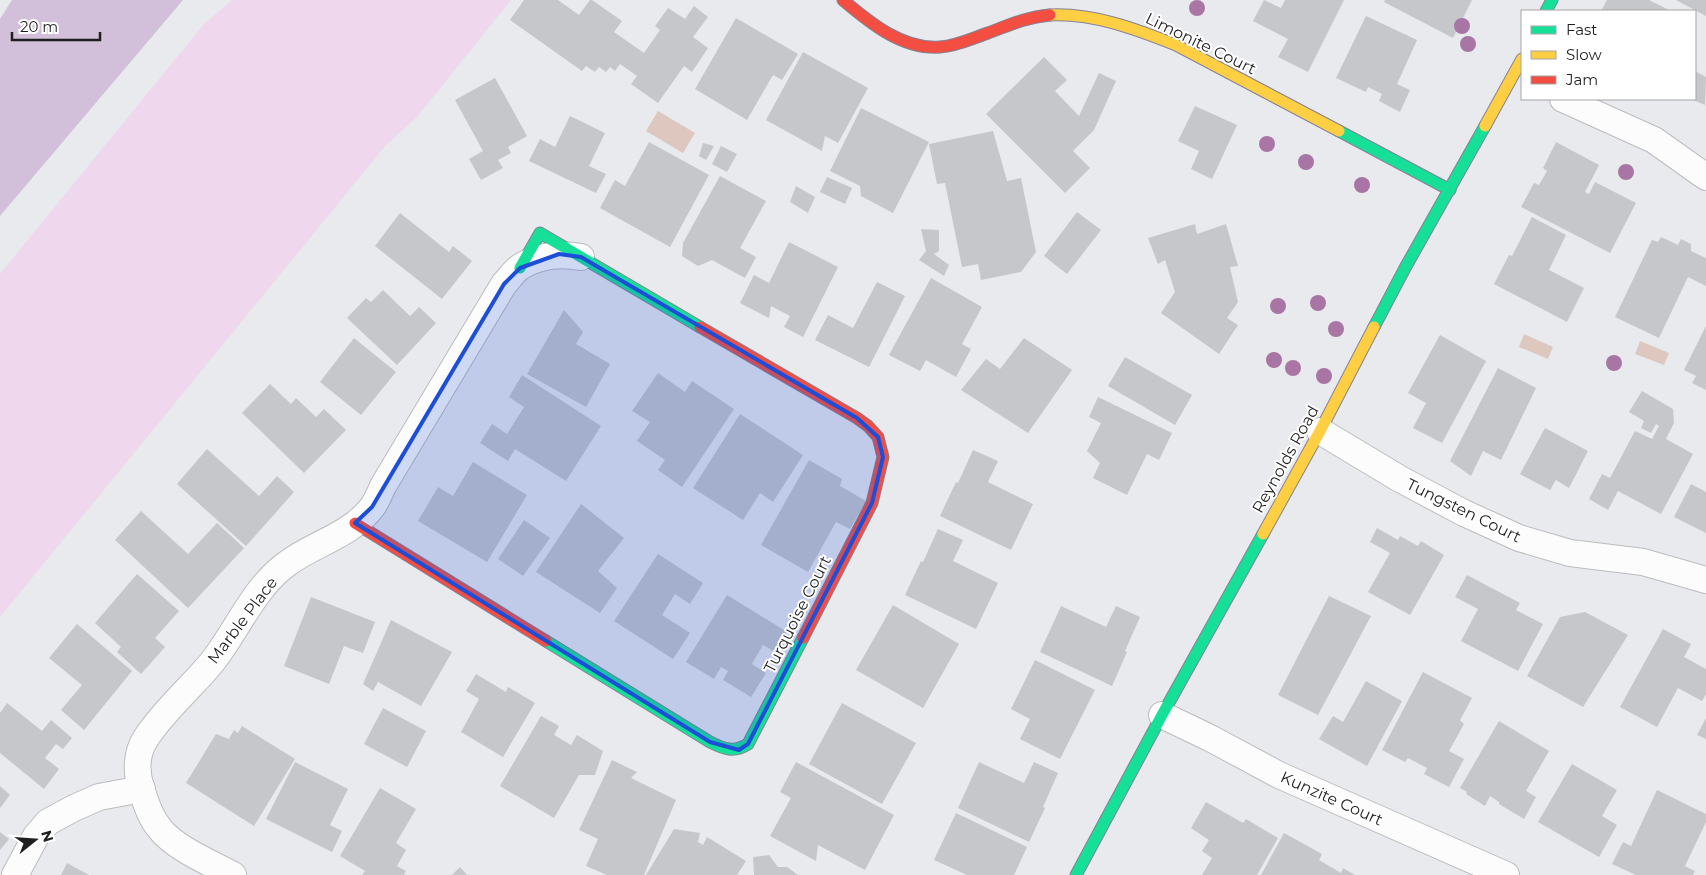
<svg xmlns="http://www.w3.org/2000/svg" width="1706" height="875" font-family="Montserrat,sans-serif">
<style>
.forest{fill:#d2c0da}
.park{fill:#efd7ee}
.water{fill:#dec7be}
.building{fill:#c5c7ca}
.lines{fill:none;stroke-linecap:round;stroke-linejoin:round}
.street-casing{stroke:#bbbcbd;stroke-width:28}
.fast-casing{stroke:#848296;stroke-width:13}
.slow-casing{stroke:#848296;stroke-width:13}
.jam-casing{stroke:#848296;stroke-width:13}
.street{stroke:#fcfcfc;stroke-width:26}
.fast{stroke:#16e098;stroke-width:11}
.slow{stroke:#ffcf43;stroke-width:11}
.jam{stroke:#f24e42;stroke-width:11}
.tree{fill:#a975a4}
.marked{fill:#1d4ed8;fill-opacity:0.2;stroke:#1d4ed8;stroke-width:4;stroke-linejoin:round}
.labels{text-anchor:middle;stroke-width:4;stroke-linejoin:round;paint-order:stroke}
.street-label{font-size:16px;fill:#1f1f1f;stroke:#fff}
</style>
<rect width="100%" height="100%" fill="#e8eaed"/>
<!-- forest -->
<polygon class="forest" points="12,0 183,0 0,216 0,19"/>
<!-- park -->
<polygon class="park" points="232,0 511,0 417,117 386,145 0,617 0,274 204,24"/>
<!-- water -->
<g class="water">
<polygon points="658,111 695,133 683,153 646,131"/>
<polygon points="1524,334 1553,347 1548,359 1519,347"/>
<polygon points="1640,341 1669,353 1664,365 1635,354"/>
</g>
<!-- building -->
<g class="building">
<polygon points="524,0 558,0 579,15 590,0 592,0 622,21 614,32 644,53 660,30 655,26 668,8 685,19 694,6 708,17 693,37 708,48 692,72 684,66 658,103 631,84 637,76 620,64 615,71 610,67 606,72 599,67 595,72 586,66 582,71 510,20"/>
<polygon points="1264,0 1281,8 1285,0 1344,0 1308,72 1278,57 1288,39 1253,21"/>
<polygon points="1385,0 1472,0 1453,38 1384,2"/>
<polygon points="1607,0 1649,0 1671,11 1601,11"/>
<polygon points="1676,0 1706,0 1706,16"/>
<polygon points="1366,16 1417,40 1397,84 1410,90 1400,112 1379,101 1382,94 1368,87 1366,92 1336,78"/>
<polygon points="736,18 798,54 782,80 773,75 747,120 695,89"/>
<polygon points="803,52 868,88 838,143 825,136 822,151 766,120"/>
<polygon points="1044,57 1067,80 1055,91 1079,116 1099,73 1116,81 1094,130 1073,151 1090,168 1065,193 986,114"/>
<polygon points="1695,71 1706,77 1705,105 1691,99 1695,99"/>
<polygon points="495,78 527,136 508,147 511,153 498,160 503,168 481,180 469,159 483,151 455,100"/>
<polygon points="1195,106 1237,125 1212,179 1191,169 1199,151 1178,141"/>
<polygon points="861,108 929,142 893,213 861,196 860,186 830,171"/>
<polygon points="570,116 605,133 589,166 606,174 596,193 529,161 540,139 555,147"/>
<polygon points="993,131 1007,181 1021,178 1036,252 1021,272 981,280 978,264 962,267 945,183 937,184 929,144"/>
<polygon points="649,142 709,175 670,247 600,208 615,180 625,186"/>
<polygon points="1556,142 1599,165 1585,192 1589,194 1595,182 1636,203 1610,253 1521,207 1534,183 1539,185 1547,171 1543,168"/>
<polygon points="703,143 714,146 706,160 699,156"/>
<polygon points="721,146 737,154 727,172 712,164"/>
<polygon points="720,176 766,201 740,248 756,257 745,278 712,260 698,266 682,256 683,243"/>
<polygon points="827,177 852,188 845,204 820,192"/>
<polygon points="796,186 815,197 808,213 790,202"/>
<polygon points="1077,212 1101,230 1067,274 1044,256"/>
<polygon points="400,213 449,252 453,246 472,261 442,299 375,246"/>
<polygon points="1532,217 1566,235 1549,270 1584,288 1567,322 1494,284 1509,255 1512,256"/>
<polygon points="1195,224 1197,234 1226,224 1238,266 1230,267 1238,302 1227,318 1238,325 1219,354 1161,313 1175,292 1165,260 1158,264 1148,238"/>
<polygon points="921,229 939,230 939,251 934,254 949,265 944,276 919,260 926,251"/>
<polygon points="1661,237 1678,245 1681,239 1691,244 1691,251 1706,258 1706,286 1688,277 1659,338 1615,317 1652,240 1658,242"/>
<polygon points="789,242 838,267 803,337 784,327 790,316 771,306 769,318 740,303 754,275 769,283"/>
<polygon points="931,278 982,307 962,344 971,349 956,377 926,360 920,371 889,355"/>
<polygon points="877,282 905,296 869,367 815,340 828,315 853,328"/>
<polygon points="383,290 410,316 419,307 436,323 397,365 347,318 366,298 371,302"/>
<polygon points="564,310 583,332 576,344 610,364 586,407 527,374"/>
<polygon points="1706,326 1706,390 1692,383 1696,376 1684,370"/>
<polygon points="1440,335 1486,361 1442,443 1413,428 1426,403 1408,393"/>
<polygon points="354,338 396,372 361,415 320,382"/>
<polygon points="1024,338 1072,370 1028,433 961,390 986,359 1000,369"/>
<polygon points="1125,357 1192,395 1175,425 1108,386"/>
<polygon points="1498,368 1536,388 1501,460 1483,451 1471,476 1450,461"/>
<polygon points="658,373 685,392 692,381 734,409 682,487 658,470 665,460 637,441 650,422 632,411"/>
<polygon points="522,375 601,426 566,481 515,449 508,461 480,443 492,424 507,434 524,407 509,397"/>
<polygon points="270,384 291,404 296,398 316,417 324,409 346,430 304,473 242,413"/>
<polygon points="1642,391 1673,409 1674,423 1666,439 1693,454 1661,514 1618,491 1608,510 1589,499 1602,474 1610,478 1635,431 1652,439 1659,426 1656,424 1651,433 1641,428 1644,421 1629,412"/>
<polygon points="1098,397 1172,433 1159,460 1147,454 1127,495 1093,478 1100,463 1087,451 1101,423 1089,417"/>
<polygon points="740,414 803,455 773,502 760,493 743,520 693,488"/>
<polygon points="1545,428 1588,451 1569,488 1556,480 1550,490 1520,474"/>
<polygon points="207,449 259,496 277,476 294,492 246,546 177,484"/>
<polygon points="973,450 998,461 988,482 1033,504 1011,550 940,516 956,482 958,483"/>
<polygon points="809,460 842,479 840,486 866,501 850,529 836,522 808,572 761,545"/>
<polygon points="473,462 527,495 487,562 418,521 438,487 453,496"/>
<polygon points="1691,484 1706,492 1706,533 1674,517"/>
<polygon points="581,504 624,538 598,571 617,588 600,613 536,572"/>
<polygon points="141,511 188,554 217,523 244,548 188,608 115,540"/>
<polygon points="524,520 550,538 523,576 498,559"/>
<polygon points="1377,528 1398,540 1400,536 1418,546 1421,541 1444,555 1410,615 1368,592 1390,553 1370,542"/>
<polygon points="938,529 963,540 953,561 998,583 976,629 905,595 921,561 923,562"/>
<polygon points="658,554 703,583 690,604 675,594 662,615 690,633 673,659 614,621"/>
<polygon points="137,574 179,611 155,638 165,647 141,674 117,652 121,647 95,623"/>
<polygon points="1467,575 1520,603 1516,610 1543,624 1518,671 1461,641 1478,609 1455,597"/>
<polygon points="727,595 787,632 775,652 763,645 752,664 766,673 751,697 723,680 728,671 721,667 714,679 686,662"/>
<polygon points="1329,596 1371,616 1318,715 1278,695"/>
<polygon points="311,597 375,622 363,653 344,646 329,684 284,666"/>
<polygon points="893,605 959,644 923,708 856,670"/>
<polygon points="1061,606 1106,627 1116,606 1140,617 1125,651 1127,652 1112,686 1040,652"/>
<polygon points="1585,612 1628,635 1583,707 1527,676 1560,617"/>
<polygon points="391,620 452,652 421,706 378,682 373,691 363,684"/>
<polygon points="77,624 132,671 84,730 61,710 82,685 49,658"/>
<polygon points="1663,629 1691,644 1684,657 1706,669 1706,694 1702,701 1678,688 1657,727 1620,707"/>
<polygon points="1035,660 1095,690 1060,759 1020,739 1030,719 1011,709"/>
<polygon points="1423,672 1472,698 1460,720 1464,724 1449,751 1464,759 1449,787 1424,774 1427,768 1408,758 1405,762 1382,750"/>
<polygon points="476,674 506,692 508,687 535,703 503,757 461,732 479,699 466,691"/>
<polygon points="1366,681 1402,701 1367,766 1319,739 1333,716 1343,722"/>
<polygon points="7,703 42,731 51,720 72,738 63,749 56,744 45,758 59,769 44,789 0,753 0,713"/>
<polygon points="842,703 916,743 882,804 809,764"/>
<polygon points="383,708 426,731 407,767 364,744"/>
<polygon points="541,716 559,726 554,735 571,745 577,735 603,751 595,775 579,775 554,818 500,786"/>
<polygon points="1706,718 1706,739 1697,735"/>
<polygon points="1499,721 1549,751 1526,791 1536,797 1524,819 1499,804 1499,802 1490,796 1485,806 1466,794 1467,792 1460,788"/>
<polygon points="242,726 295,759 254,826 186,783 216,734 229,739 234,730 238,733"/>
<polygon points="612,760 637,772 631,778 676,800 644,875 607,875 586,866 598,839 579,830"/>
<polygon points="295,762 348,789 330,825 342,831 332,852 266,819"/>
<polygon points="796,762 894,815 865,870 818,845 816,861 770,836 791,798 780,792"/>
<polygon points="979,762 1024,783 1034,762 1058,773 1043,807 1045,808 1029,842 958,808"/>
<polygon points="1572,764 1617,790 1602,816 1617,825 1599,857 1538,822"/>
<polygon points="0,786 10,795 0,808"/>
<polygon points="380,788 416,809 396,843 406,850 397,866 406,871 404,875 362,875 365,871 340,856"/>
<polygon points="1657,790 1706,814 1706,822 1685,866 1695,871 1693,875 1636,875 1612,864 1623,842 1631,846"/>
<polygon points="1206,802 1243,823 1246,819 1278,838 1257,875 1202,875 1212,858 1202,851 1209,840 1191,828"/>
<polygon points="956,813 1027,847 1014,875 967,875 934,860"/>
<polygon points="674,829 700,833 698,842 703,845 707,837 746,861 737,875 646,875"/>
<polygon points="0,832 9,839 0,850"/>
<polygon points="1284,833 1322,854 1319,860 1341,873 1343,868 1355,875 1261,875"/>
<polygon points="769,855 778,867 787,867 798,875 754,875 753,857"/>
<polygon points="67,863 89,875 61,875"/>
<polygon points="460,867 467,875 452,875"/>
</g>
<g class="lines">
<!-- street casing -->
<g class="street-casing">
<g id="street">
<polyline points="1563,99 1654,140 1706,177"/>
<polyline points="1320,431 1400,479 1464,513 1519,538 1570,553 1643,562 1706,580"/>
<polyline points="1162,715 1210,738 1279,775 1506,875"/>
<polyline points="15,875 36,836 48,822 74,808 99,797 142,789"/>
<path d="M233,875C211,863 176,849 160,829C150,817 146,803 141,788C136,772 136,753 146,738C165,709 192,687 213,661C238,629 254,587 288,563C315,543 352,535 373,506C377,500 380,493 383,486L504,284C509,279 514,271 520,267C539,255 559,253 581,257"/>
</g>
</g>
<!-- fast casing -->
<g class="fast-casing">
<g id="fast">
<polyline points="1546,11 1552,0"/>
<polyline points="1339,131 1450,190"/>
<polyline points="520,268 540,233 700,327"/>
<polyline points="1374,327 1405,268 1485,126"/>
<path d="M546,641L710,742C724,749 734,753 748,744L803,638"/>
<polyline points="1076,875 1162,715 1263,534"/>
</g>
</g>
<!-- slow casing -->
<g class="slow-casing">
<g id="slow">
<path d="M1050,15C1094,13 1136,29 1176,45L1339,131"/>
<polyline points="1485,126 1522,59"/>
<polyline points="1263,534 1320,431 1374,327"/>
</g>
</g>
<!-- jam casing -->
<g class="jam-casing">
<g id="jam">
<path d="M843,0C870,23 903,50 940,47C957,46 973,38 988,33C1009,25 1027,17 1050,15"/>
<polyline points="700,327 857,418 868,426 878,437 883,457 872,503 803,638"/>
<polyline points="355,523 546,641"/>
</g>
</g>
<!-- street -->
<use href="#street" class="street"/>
<!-- fast -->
<use href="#fast" class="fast"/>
<!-- slow -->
<use href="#slow" class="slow"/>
<!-- jam -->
<use href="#jam" class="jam"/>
</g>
<!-- trees -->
<g class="tree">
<circle cx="1197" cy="8" r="8"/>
<circle cx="1462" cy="26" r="8"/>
<circle cx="1468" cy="44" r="8"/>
<circle cx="1267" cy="144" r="8"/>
<circle cx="1306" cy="162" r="8"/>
<circle cx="1626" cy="172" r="8"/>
<circle cx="1362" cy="185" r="8"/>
<circle cx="1318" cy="303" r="8"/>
<circle cx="1278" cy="306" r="8"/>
<circle cx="1336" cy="329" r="8"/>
<circle cx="1274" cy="360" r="8"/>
<circle cx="1614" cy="363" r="8"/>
<circle cx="1293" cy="368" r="8"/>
<circle cx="1324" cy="376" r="8"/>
</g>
<!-- marked area -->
<path class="marked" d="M559,254L581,257L857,418L878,437L883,457L872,503L748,744L739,750L710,742L355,523L372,507L504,284L520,268Z"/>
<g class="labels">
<!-- street labels -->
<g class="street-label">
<text transform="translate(1201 43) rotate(26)" y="6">Limonite Court</text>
<text transform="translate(1285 459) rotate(-61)" y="6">Reynolds Road</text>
<text transform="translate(1464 510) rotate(26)" y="6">Tungsten Court</text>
<text transform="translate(797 614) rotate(-63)" y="6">Turquoise Court</text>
<text transform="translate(242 620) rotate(-53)" y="6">Marble Place</text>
<text transform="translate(1332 798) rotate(24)" y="6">Kunzite Court</text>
</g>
</g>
<!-- legend -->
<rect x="1521" y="10" width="175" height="90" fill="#ffffff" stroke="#a5a5a5"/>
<rect x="1531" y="26" width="25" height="8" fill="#16e098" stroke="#a5a5a5"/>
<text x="1566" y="35" font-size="15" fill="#1f1f1f">Fast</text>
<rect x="1531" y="51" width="25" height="8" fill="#ffcf43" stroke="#a5a5a5"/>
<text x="1566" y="60" font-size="15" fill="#1f1f1f">Slow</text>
<rect x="1531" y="76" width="25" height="8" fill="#f24e42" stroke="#a5a5a5"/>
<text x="1566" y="85" font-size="15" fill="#1f1f1f">Jam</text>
<!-- north arrow -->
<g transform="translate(35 840) rotate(73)" stroke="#ffffff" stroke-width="4" paint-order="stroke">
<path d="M0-4L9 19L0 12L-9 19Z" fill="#1f1f1f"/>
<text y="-8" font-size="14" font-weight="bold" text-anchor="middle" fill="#1f1f1f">N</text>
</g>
<!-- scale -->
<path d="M12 32v8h88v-8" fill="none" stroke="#1f1f1f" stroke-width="2.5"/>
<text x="20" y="32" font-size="15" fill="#1f1f1f" stroke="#ffffff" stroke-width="4" paint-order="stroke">20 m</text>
</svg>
